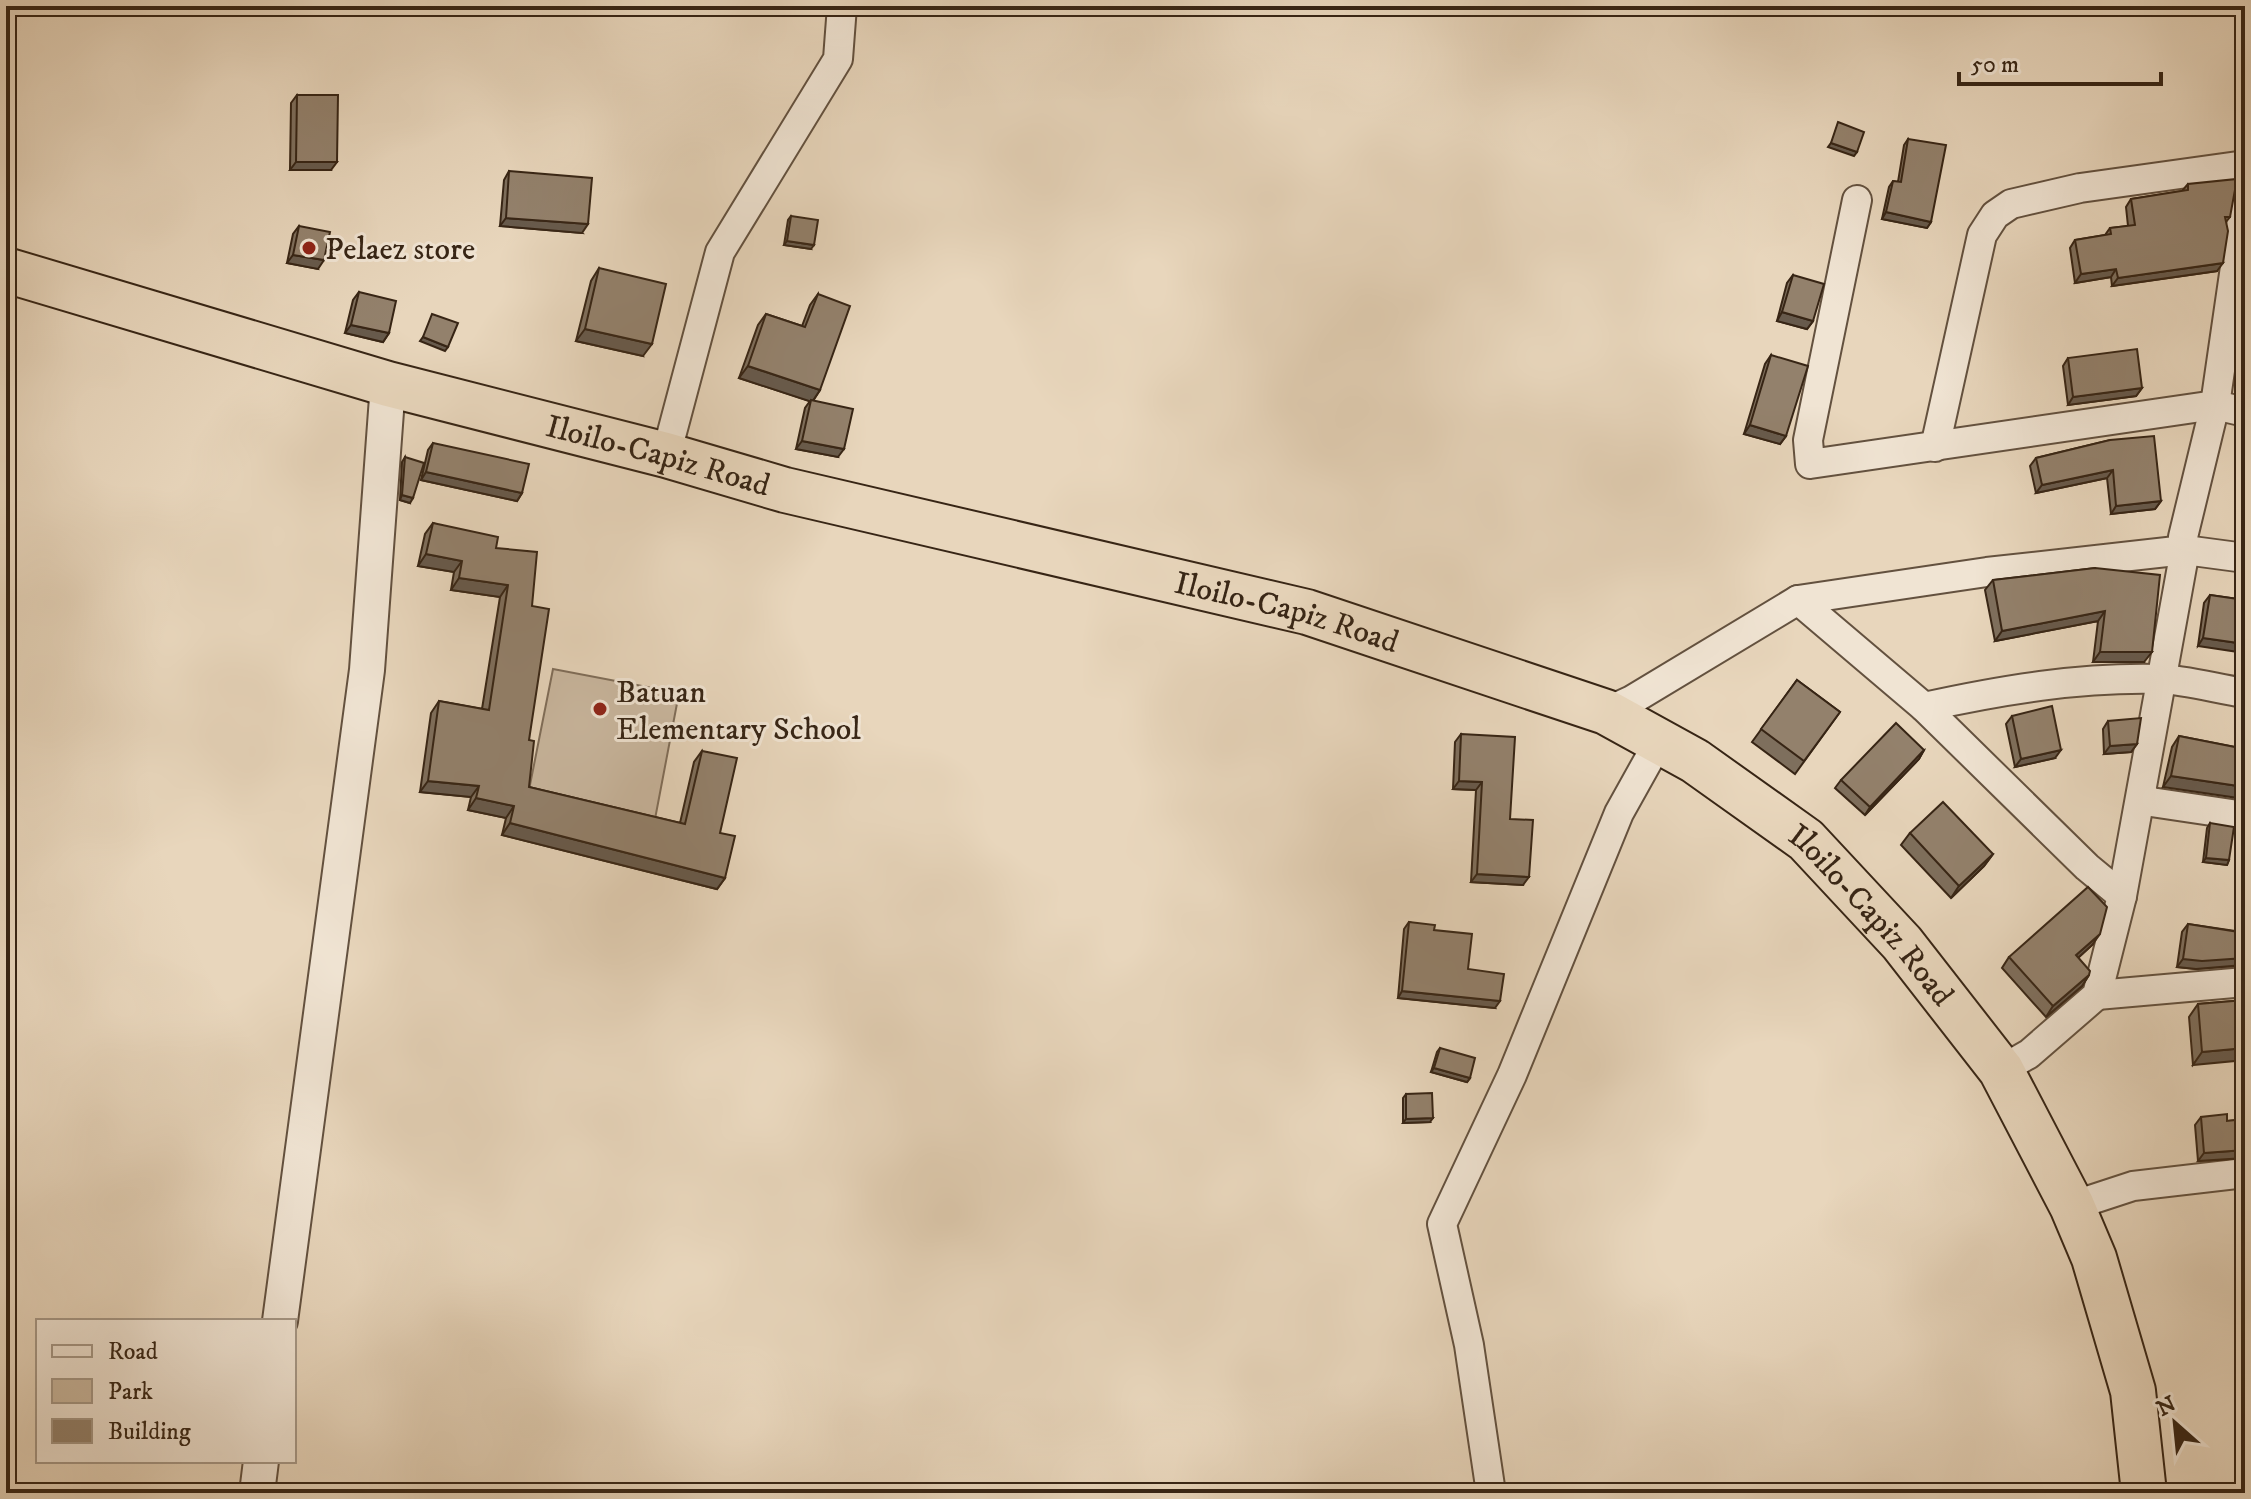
<svg xmlns="http://www.w3.org/2000/svg" width="2251" height="1499" font-family="'IM FELL DW Pica',serif">
<style>
.green{fill:#cab8a0;stroke:#806e5a;stroke-width:2}
.lines{fill:none;stroke-linecap:round;stroke-linejoin:round}
.minor-casing{stroke:#63513f;stroke-width:32}
.tertiary-casing{stroke:#63513f;stroke-width:38}
.trunk-casing{stroke:#372515;stroke-width:48}
.minor{stroke:#f0e4d3;stroke-width:28}
.tertiary{stroke:#f0e4d3;stroke-width:34}
.trunk{stroke:#e8d6bc;stroke-width:44}
.wall{fill:#7e6f5d;stroke:#372515;stroke-width:2}
.shaded-wall{fill:#675a4c;stroke:#372515;stroke-width:2}
.building{fill:#93816c;stroke:#372515;stroke-width:2}
.poi-dot{fill:#8f2418;stroke:#f0e4d3;stroke-width:3}
.labels{text-anchor:middle;stroke-width:6;stroke-linejoin:round;paint-order:stroke}
.poi-label{font-size:32px;fill:#372515;stroke:#f0e4d3;text-anchor:start}
.street-label{font-size:32px;fill:#372515;stroke:#f0e4d3}
</style>
<rect width="100%" height="100%" fill="#e8d6bc"/>
<filter id="stains"><feTurbulence type="fractalNoise" baseFrequency=".0025" numOctaves="4"/><feColorMatrix values="0 0 0 0 .2 0 0 0 0 .09 0 0 0 0 .02 0 0 0 .5 -.17"/></filter>
<radialGradient id="worn" r=".72"><stop offset=".6" stop-color="#630" stop-opacity="0"/><stop offset="1" stop-color="#630" stop-opacity=".3"/></radialGradient>
<!-- green -->
<polygon class="green" points="553,669 679,693 655,819 528,795"/>
<g class="lines">
<!-- minor casing -->
<g class="minor-casing">
<g id="minor">
<polyline points="1857,200 1808,440 1810,464 2215,405 2245,412"/>
<polyline points="1935,447 1982,235 1995,215 2011,204 2080,188 2245,165"/>
<polyline points="666,455 720,252 838,59 842,6"/>
<polyline points="1798,600 1924,707 2087,867 2122,896"/>
<path d="M1924,707C2001,690 2080,677 2159,679C2187,680 2217,689 2245,693"/>
<polyline points="1606,712 1632,700 1798,600 1987,572 2185,550 2245,558"/>
<polyline points="2141,795 2151,802 2245,816"/>
<polyline points="2097,995 2245,982"/>
<polyline points="2001,1070 2029,1054 2097,995 2122,896 2185,550 2183,537 2215,405 2245,198"/>
<polyline points="2072,1206 2133,1186 2245,1173"/>
<polyline points="1491,1493 1469,1345 1442,1224 1512,1075 1619,813 1658,743"/>
</g>
</g>
<!-- tertiary casing -->
<g class="tertiary-casing">
<g id="tertiary">
<polyline points="280,1321 367,670 388,384"/>
<polyline points="257,1493 261,1461"/>
</g>
</g>
<!-- trunk casing -->
<g class="trunk-casing">
<g id="trunk">
<path id="s1" d="M6,270L388,384L666,455L785,490L1307,612L1606,712L1695,761L1806,840L1902,943L2001,1070L2072,1206L2094,1258L2133,1391L2144,1493"/>
</g>
</g>
<!-- minor -->
<use href="#minor" class="minor"/>
<!-- tertiary -->
<use href="#tertiary" class="tertiary"/>
<!-- trunk -->
<use href="#trunk" class="trunk"/>
</g>
<!-- wall -->
<g class="wall">
<polygon points="297,95 331,170 290,170 291,103"/>
<polygon points="1908,139 1931,222 1927,228 1882,219 1889,187 1893,181 1898,182 1904,145"/>
<polygon points="509,171 582,233 500,226 504,180"/>
<polygon points="2188,184 2230,217 2226,222 2217,271 2112,286 2111,277 2075,283 2070,248 2075,240 2105,235 2110,228 2128,226 2126,207 2131,199 2182,191"/>
<polygon points="791,216 811,249 784,245 788,220"/>
<polygon points="299,226 318,269 287,263 293,234"/>
<polygon points="599,268 643,356 576,341 591,281"/>
<polygon points="1793,275 1813,321 1807,329 1777,321 1787,283"/>
<polygon points="359,292 389,333 383,342 345,333 353,300"/>
<polygon points="818,294 820,390 813,401 838,457 796,449 805,408 810,401 739,378 758,325 766,314 802,326 810,305"/>
<polygon points="1771,355 1786,436 1780,444 1744,434 1765,364"/>
<polygon points="2068,358 2142,388 2136,396 2068,405 2063,366"/>
<polygon points="2110,440 2161,501 2155,509 2111,514 2107,478 2036,493 2030,466 2036,458"/>
<polygon points="433,443 522,493 517,501 421,480 428,450"/>
<polygon points="405,457 410,503 400,500 402,462"/>
<polygon points="433,523 496,548 532,606 529,740 529,787 680,823 694,762 702,751 720,833 725,878 717,889 502,835 506,818 468,810 471,797 420,792 431,713 439,701 482,709 500,597 451,590 454,572 418,566 425,534"/>
<polygon points="2095,568 2144,662 2093,662 2098,621 1995,641 1985,590 1993,580"/>
<polygon points="2210,595 2245,600 2198,646 2204,603"/>
<polygon points="1797,680 1840,712 1795,774 1752,742"/>
<polygon points="2012,716 2055,758 2015,767 2006,724"/>
<polygon points="2108,721 2137,744 2131,752 2104,754 2103,729"/>
<polygon points="1461,734 1510,819 1523,885 1471,882 1476,790 1453,789 1455,742"/>
<polygon points="2179,736 2245,749 2163,787 2172,747"/>
<polygon points="1924,750 1919,759 1865,815 1835,788 1841,780"/>
<polygon points="2210,823 2229,860 2227,865 2203,862 2207,828"/>
<polygon points="1910,833 1993,854 1984,866 1951,898 1901,845"/>
<polygon points="1409,922 1434,930 1495,1008 1398,998 1404,929"/>
<polygon points="2188,924 2242,932 2245,928 2245,965 2196,969 2177,967 2182,932"/>
<polygon points="2092,945 2078,958 2089,975 2082,986 2046,1017 2002,968 2009,957"/>
<polygon points="2245,1000 2193,1065 2189,1017 2198,1004"/>
<polygon points="1440,1048 1470,1078 1467,1082 1431,1072 1437,1052"/>
<polygon points="1406,1094 1430,1122 1403,1123 1403,1098"/>
<polygon points="2201,1117 2227,1121 2245,1119 2245,1158 2198,1161 2195,1125"/>
</g>
<!-- shaded-wall -->
<g class="shaded-wall">
<polygon points="1831,143 1857,152 1854,156 1828,147"/>
<polygon points="296,162 337,162 331,170 290,170"/>
<polygon points="1886,212 1931,222 1927,228 1882,219"/>
<polygon points="506,218 588,224 582,233 500,226"/>
<polygon points="787,241 814,245 811,249 784,245"/>
<polygon points="293,255 324,260 318,269 287,263"/>
<polygon points="2223,263 2217,271 2112,286 2118,278"/>
<polygon points="2116,269 2111,277 2075,283 2081,274"/>
<polygon points="1782,312 1813,321 1807,329 1777,321"/>
<polygon points="351,325 389,333 383,342 345,333"/>
<polygon points="585,329 652,344 643,356 576,341"/>
<polygon points="423,337 448,347 445,351 420,341"/>
<polygon points="748,366 820,390 812,402 739,378"/>
<polygon points="2142,388 2136,396 2068,405 2073,397"/>
<polygon points="1750,425 1786,436 1780,444 1744,434"/>
<polygon points="802,441 844,449 838,457 796,449"/>
<polygon points="2113,470 2107,478 2036,493 2042,485"/>
<polygon points="426,472 522,493 517,501 421,480"/>
<polygon points="402,495 413,498 410,503 400,500"/>
<polygon points="2161,501 2155,509 2111,514 2116,506"/>
<polygon points="426,554 462,561 454,572 418,566"/>
<polygon points="459,578 508,585 500,597 451,590"/>
<polygon points="2105,611 2098,621 1995,641 2002,631"/>
<polygon points="2203,638 2245,644 2245,653 2198,646"/>
<polygon points="2100,652 2152,652 2144,662 2093,662"/>
<polygon points="2137,744 2131,752 2104,754 2110,746"/>
<polygon points="1924,750 1919,759 1865,815 1870,807"/>
<polygon points="2061,750 2055,758 2015,767 2021,759"/>
<polygon points="2171,776 2245,787 2245,799 2163,787"/>
<polygon points="428,781 479,786 471,797 420,792"/>
<polygon points="1459,781 1482,782 1476,790 1453,789"/>
<polygon points="476,798 514,806 506,818 468,810"/>
<polygon points="510,823 725,878 717,889 502,835"/>
<polygon points="1993,854 1984,866 1951,898 1959,886"/>
<polygon points="2206,858 2229,860 2227,865 2203,862"/>
<polygon points="1477,874 1529,877 1523,885 1471,882"/>
<polygon points="2100,934 2092,945 2069,966 2076,955"/>
<polygon points="2245,958 2244,965 2196,969 2177,967 2183,959"/>
<polygon points="2089,975 2082,986 2046,1017 2053,1006"/>
<polygon points="1402,991 1500,1001 1495,1008 1398,998"/>
<polygon points="2245,1048 2245,1060 2193,1065 2202,1052"/>
<polygon points="1434,1068 1470,1078 1467,1082 1431,1072"/>
<polygon points="1433,1118 1430,1122 1403,1123 1406,1119"/>
<polygon points="2245,1150 2245,1158 2198,1161 2204,1153"/>
</g>
<!-- building -->
<g class="building">
<polygon points="297,95 338,95 337,162 296,162"/>
<polygon points="1838,122 1864,132 1857,152 1831,143"/>
<polygon points="1908,139 1946,145 1931,222 1886,212 1893,181 1901,182"/>
<polygon points="509,171 592,178 588,224 506,218"/>
<polygon points="2237,179 2230,217 2225,217 2228,231 2223,263 2118,278 2116,269 2081,274 2075,240 2111,234 2110,228 2135,225 2131,199 2188,190 2188,184"/>
<polygon points="791,216 818,220 814,245 787,241"/>
<polygon points="299,226 330,232 324,260 293,255"/>
<polygon points="599,268 666,284 652,344 585,329"/>
<polygon points="1793,275 1824,284 1813,321 1782,312"/>
<polygon points="359,292 396,301 389,333 351,325"/>
<polygon points="818,294 850,306 820,390 748,366 766,314 805,327"/>
<polygon points="432,314 458,323 448,347 423,337"/>
<polygon points="2137,349 2142,388 2073,397 2068,358"/>
<polygon points="1771,355 1808,366 1786,436 1750,425"/>
<polygon points="811,400 853,409 844,449 802,441"/>
<polygon points="2154,436 2161,501 2116,506 2113,470 2042,485 2036,458 2110,440"/>
<polygon points="433,443 529,464 522,493 426,472"/>
<polygon points="405,457 424,463 413,498 402,495"/>
<polygon points="433,523 498,537 496,548 537,552 532,606 549,609 529,740 534,741 529,787 685,824 702,751 737,758 720,833 735,836 725,878 510,823 514,806 476,798 479,786 428,781 439,701 489,710 508,585 459,578 462,561 426,554"/>
<polygon points="2095,568 2160,575 2152,652 2100,652 2105,611 2002,631 1993,580"/>
<polygon points="2210,595 2245,600 2245,644 2203,638"/>
<polygon points="1797,680 1840,712 1804,761 1761,729"/>
<polygon points="2052,706 2061,750 2021,759 2012,716"/>
<polygon points="2141,718 2137,744 2110,746 2108,721"/>
<polygon points="1896,723 1924,750 1870,807 1841,780"/>
<polygon points="1461,734 1515,737 1510,819 1533,820 1529,877 1477,874 1482,782 1459,781"/>
<polygon points="2179,736 2245,749 2245,787 2171,776"/>
<polygon points="1943,802 1993,854 1959,886 1910,833"/>
<polygon points="2210,823 2234,827 2229,860 2206,858"/>
<polygon points="2088,887 2107,907 2100,934 2076,955 2090,971 2089,975 2053,1006 2009,957"/>
<polygon points="1409,922 1435,925 1434,930 1472,934 1468,969 1504,974 1500,1001 1402,991"/>
<polygon points="2188,924 2245,933 2245,958 2202,961 2183,959"/>
<polygon points="2245,1000 2245,1048 2202,1052 2198,1004"/>
<polygon points="1440,1048 1475,1058 1470,1078 1434,1068"/>
<polygon points="1432,1093 1433,1118 1406,1119 1406,1094"/>
<polygon points="2227,1114 2227,1121 2245,1119 2245,1150 2204,1153 2201,1117"/>
</g>
<!-- markers -->
<g class="poi-dot">
<circle cx="309" cy="248" r="8"/>
<circle cx="600" cy="709" r="8"/>
</g>
<g class="labels">
<!-- poi labels -->
<g class="poi-label">
<text x="325" y="259">Pelaez store</text>
<text x="616" y="702">Batuan<tspan x="616" dy="37">Elementary School</tspan></text>
</g>
<!-- street labels -->
<g class="street-label">
<text dy="11" stroke="none"><textPath href="#s1" startOffset="678">Iloilo-Capiz Road</textPath></text>
<text dy="11" stroke="none"><textPath href="#s1" startOffset="1326">Iloilo-Capiz Road</textPath></text>
<text dy="11" stroke="none"><textPath href="#s1" startOffset="1998">Iloilo-Capiz Road</textPath></text>
</g>
</g>
<!-- margin -->
<rect width="2251" height="1499" fill="none" stroke="#e8d6bc" stroke-width="32"/>
<rect x="8" y="8" width="2235" height="1483" fill="none" stroke="#372515" stroke-width="4"/>
<rect x="16" y="16" width="2219" height="1467" fill="none" stroke="#372515" stroke-width="2"/>
<!-- legend -->
<rect x="36" y="1319" width="260" height="144" fill="#f0e4d3" stroke="#a69887" stroke-width="2"/>
<rect x="52" y="1345" width="40" height="12" fill="#f0e4d3" stroke="#a69887" stroke-width="2"/>
<text x="108" y="1359" font-size="24" fill="#372515">Road</text>
<rect x="52" y="1379" width="40" height="24" fill="#cab8a0" stroke="#a69887" stroke-width="2"/>
<text x="108" y="1399" font-size="24" fill="#372515">Park</text>
<rect x="52" y="1419" width="40" height="24" fill="#93816c" stroke="#a69887" stroke-width="2"/>
<text x="108" y="1439" font-size="24" fill="#372515">Building</text>
<!-- north arrow -->
<g transform="translate(2175 1423) rotate(333)" stroke="#f0e4d3" stroke-width="6" paint-order="stroke">
<path d="M0-6L14 30L0 20L-14 30Z" fill="#372515"/>
<text y="-12" font-size="22" font-weight="bold" text-anchor="middle" fill="#372515">N</text>
</g>
<!-- scale -->
<path d="M1959 72v12h202v-12" fill="none" stroke="#372515" stroke-width="4"/>
<text x="1971" y="72" font-size="24" fill="#372515" stroke="#f0e4d3" stroke-width="6" paint-order="stroke">50 m</text>
<rect width="100%" height="100%" filter="url(#stains)"/>
<rect width="100%" height="100%" fill="url(#worn)"/>
</svg>
